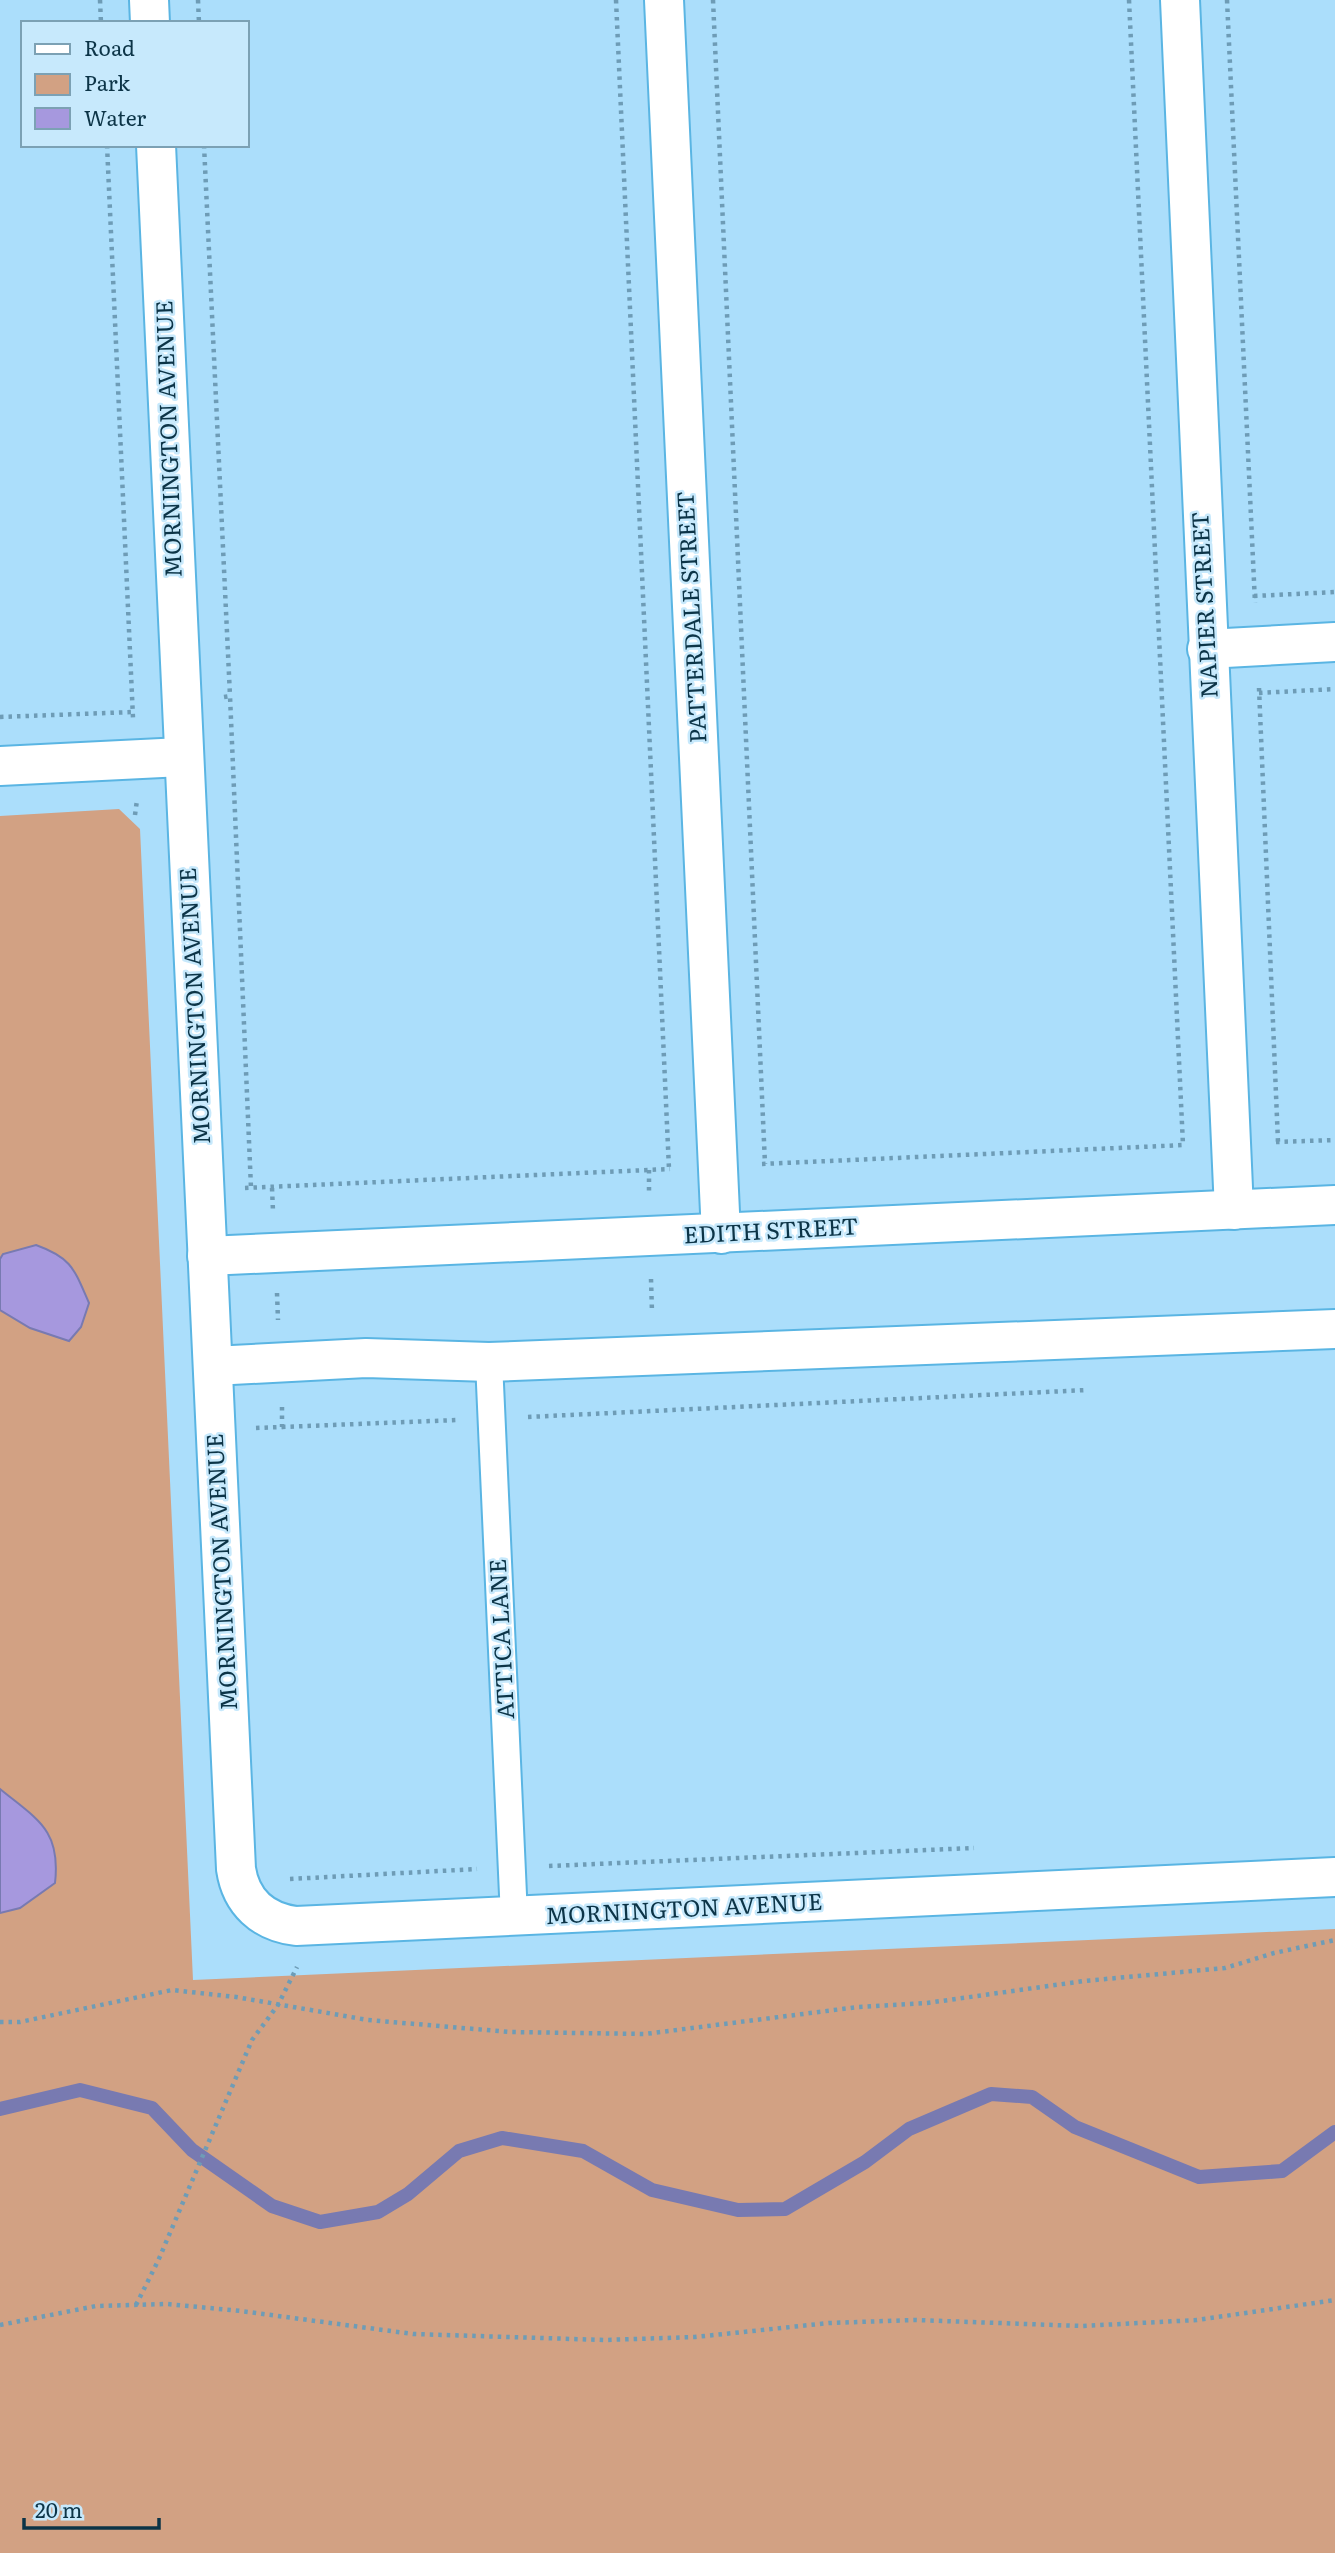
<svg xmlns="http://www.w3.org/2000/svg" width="1335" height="2553" font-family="Literata,serif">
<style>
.green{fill:#d2a183}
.water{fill:#a698de;stroke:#787ab1;stroke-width:2}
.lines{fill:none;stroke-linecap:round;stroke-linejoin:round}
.stream{stroke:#787ab1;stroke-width:14}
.service-casing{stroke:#5ab5e3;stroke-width:30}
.minor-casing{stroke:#5ab5e3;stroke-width:42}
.path{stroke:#6e9cb6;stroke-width:4.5;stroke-dasharray:3.5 5;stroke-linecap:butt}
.service{stroke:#fff;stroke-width:26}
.minor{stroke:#fff;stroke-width:38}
.labels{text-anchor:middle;stroke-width:5;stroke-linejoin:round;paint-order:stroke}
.street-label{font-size:23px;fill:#0c3447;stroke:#c7e9fc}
</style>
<rect width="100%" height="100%" fill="#abdefb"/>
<!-- green -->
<polygon class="green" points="119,809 140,829 193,1980 1335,1929 1335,2553 0,2553 0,816"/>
<!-- water -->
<g class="water">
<path d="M36,1245C72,1258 74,1269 89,1303L81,1327L69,1341L30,1328L0,1310V1259L3,1254Z"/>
<path d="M0,1789C38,1820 61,1830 55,1883L20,1908L0,1913Z"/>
</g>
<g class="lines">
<!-- stream -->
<polyline class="stream" points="0,2109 80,2090 152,2108 192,2150 272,2206 320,2222 378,2212 408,2194 459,2151 502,2138 583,2151 652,2190 738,2210 785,2209 865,2162 909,2129 991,2094 1032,2097 1075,2127 1199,2177 1282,2171 1335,2132"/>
<!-- service casing -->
<g class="service-casing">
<polyline id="service" points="489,1362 514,1917"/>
</g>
<!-- minor casing -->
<g class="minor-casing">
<g id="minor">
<polyline points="149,0 150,23"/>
<polyline points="664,0 721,1234"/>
<polyline points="1180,0 1234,1210"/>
<path d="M156,145L236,1869C241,1902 263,1922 296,1926L1335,1877"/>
<polyline points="1207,649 1335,642"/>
<polyline points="0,766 182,757"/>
<polyline points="207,1256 1335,1205"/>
<polyline points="213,1366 366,1358 489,1362 1335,1329"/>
</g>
</g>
<!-- path -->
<g class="path">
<polyline points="100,0 101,23"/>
<polyline points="198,0 199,23"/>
<polyline points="616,0 669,1169"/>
<polyline points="713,0 765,1164"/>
<polyline points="1129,0 1183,1145"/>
<polyline points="1227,0 1255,603"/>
<polyline points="107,145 133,718"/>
<polyline points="204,145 230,696"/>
<polyline points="1254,596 1335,592"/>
<polyline points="1259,688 1278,1142"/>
<polyline points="1259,693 1335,689"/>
<polyline points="224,697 230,696 251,1188"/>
<polyline points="0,717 133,712"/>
<polyline points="135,815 137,800"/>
<polyline points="1276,1142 1335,1140"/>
<polyline points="762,1164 1184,1145"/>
<polyline points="649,1170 649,1193"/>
<polyline points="245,1188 670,1169"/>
<polyline points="272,1188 273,1211"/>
<polyline points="651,1279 652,1312"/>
<polyline points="277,1293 278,1320"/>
<polyline points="528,1417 1087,1390"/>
<polyline points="282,1427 457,1420"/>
<polyline points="256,1428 282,1427 282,1405"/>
<polyline points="549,1866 974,1848"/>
<polyline points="290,1879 477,1869"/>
<polyline points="0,2022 20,2022 172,1990 236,1997 368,2020 510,2032 645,2034 858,2007 927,2003 1084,1981 1225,1968 1274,1953 1335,1940"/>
<polyline points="136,2305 158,2261 252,2040 278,2005 297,1967"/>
<polyline points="0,2325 96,2306 167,2304 241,2311 413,2334 605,2340 695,2337 829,2323 915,2320 1082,2326 1197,2320 1335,2300"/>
</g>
<!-- service -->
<use href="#service" class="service"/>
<!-- minor -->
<use href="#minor" class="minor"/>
</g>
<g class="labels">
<!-- street labels -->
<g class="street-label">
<text transform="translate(169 439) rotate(-92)" y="8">MORNINGTON AVENUE</text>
<text transform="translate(1205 605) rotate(-93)" y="8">NAPIER STREET</text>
<text transform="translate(692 617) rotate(-93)" y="8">PATTERDALE STREET</text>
<text transform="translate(195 1006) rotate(-93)" y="8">MORNINGTON AVENUE</text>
<text transform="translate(771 1231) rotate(-3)" y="8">EDITH STREET</text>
<text transform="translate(222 1572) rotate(-93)" y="8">MORNINGTON AVENUE</text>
<text transform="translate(502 1639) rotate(-93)" y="8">ATTICA LANE</text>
<text transform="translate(684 1909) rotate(-3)" y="8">MORNINGTON AVENUE</text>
</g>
</g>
<!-- legend -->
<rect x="21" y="21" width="228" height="126" fill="#c7e9fc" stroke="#7ca1b4" stroke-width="2"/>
<rect x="35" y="44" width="35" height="10" fill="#ffffff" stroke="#7ca1b4" stroke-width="2"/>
<text x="84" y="56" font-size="21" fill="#0c3447">Road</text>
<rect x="35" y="74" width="35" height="21" fill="#d2a183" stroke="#7ca1b4" stroke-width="2"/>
<text x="84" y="91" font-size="21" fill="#0c3447">Park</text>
<rect x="35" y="108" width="35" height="21" fill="#a698de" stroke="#7ca1b4" stroke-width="2"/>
<text x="84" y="126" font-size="21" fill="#0c3447">Water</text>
<!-- scale -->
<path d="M24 2518v10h135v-10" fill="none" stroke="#0c3447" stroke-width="3.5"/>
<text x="35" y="2518" font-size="21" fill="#0c3447" stroke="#c7e9fc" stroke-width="5" paint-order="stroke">20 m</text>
</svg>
